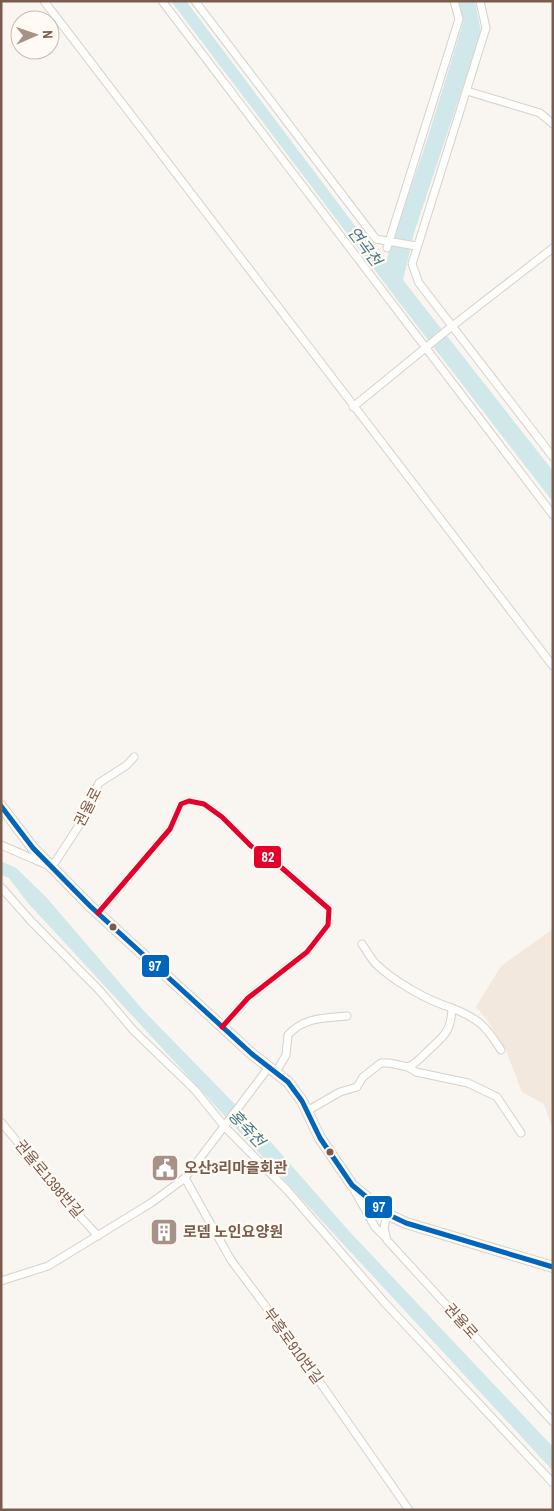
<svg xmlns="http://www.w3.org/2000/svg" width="554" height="1511" font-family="'Archivo Narrow','Noto Sans KR',sans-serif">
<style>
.residential{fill:#f2e8de}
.water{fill:#d0e8ea}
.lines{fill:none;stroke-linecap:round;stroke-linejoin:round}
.street-casing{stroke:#d7d1cb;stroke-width:9}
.secondary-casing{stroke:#d9d2cb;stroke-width:12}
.street{stroke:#fefefd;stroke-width:7}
.secondary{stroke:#fefefd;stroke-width:10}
.bus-1-casing{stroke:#fffaf3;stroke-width:9}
.bus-2-casing{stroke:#fffaf3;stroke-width:9}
.bus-1{stroke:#0065bd;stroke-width:5}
.bus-2{stroke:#e4002b;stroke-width:5}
.bus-dot{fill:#7a5c4d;stroke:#fffaf3;stroke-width:2}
.labels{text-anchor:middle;stroke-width:4.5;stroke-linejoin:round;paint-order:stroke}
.street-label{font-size:15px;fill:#7a5c4d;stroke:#fffaf3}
.poi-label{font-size:15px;font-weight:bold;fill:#7a5c4d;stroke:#fffaf3;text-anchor:start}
.water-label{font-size:16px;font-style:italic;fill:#437c86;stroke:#fffaf3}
.line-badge{stroke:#fffaf3;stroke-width:2}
.badge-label{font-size:14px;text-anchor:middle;font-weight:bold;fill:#fff}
</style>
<rect width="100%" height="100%" fill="#f9f5f0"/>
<!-- residential -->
<polygon class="residential" points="553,929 553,1130 544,1104 522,1092 505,1048 487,1020 476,1007 501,966"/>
<!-- water -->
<g class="water">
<polygon points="171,1 186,1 374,251 386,261 427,140 463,23 459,1 475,1 481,32 414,233 403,280 553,471 553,502 402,306"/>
<polygon points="1,861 16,868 46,897 143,1010 263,1133 348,1230 553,1447 553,1471 28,903 9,878 1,875"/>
</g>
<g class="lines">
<!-- street casing -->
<g class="street-casing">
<g id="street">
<polyline points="44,1 553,666"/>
<polyline points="162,1 553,515"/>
<polyline points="195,1 376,239 416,246"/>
<polyline points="480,1 486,28 412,264 419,283 553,457"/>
<polyline points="467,91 540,113 553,124"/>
<polyline points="387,248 459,19 454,1"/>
<polyline points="353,407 451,327 553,248"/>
<polyline points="1,845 52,867 80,824 99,783 127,765 134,757"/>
<polyline points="1,887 30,920 100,991 134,1031 195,1090 225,1127 287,1190 384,1302 553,1483"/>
<polyline points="98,913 170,829 181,804 189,801 204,804 222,817 251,846 274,861 329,909 328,925 307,952 248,998 222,1027"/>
<path d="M362,944C366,950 370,957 375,963C393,981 428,1001 452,1008C451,1031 445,1035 430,1049C422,1056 417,1063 408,1067"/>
<path d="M452,1008C479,1019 486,1026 501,1050"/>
<path d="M276,1072L286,1055L288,1035C304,1017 325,1018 347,1016"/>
<polyline points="307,1111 340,1092 357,1087 363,1077 381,1063 389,1063 408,1067 416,1072 468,1083 497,1097 521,1133"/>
<polyline points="1,1122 66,1201 98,1236"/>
<polyline points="185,1178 231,1260 287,1335 409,1510"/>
<polyline points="353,1188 375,1227 385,1237"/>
<polyline points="387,1214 384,1228 387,1240 553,1422"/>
<polyline points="1,1281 48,1266 151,1203 185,1178 269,1067"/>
</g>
</g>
<!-- secondary casing -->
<g class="secondary-casing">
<polyline id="secondary" points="1,806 33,848 90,906 252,1054 288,1082 302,1101 320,1138 352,1185 387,1214 406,1223 553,1267"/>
</g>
<!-- street -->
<use href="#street" class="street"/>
<!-- secondary -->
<use href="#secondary" class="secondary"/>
<!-- bus-1 casing -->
<g class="bus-1-casing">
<polyline id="bus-1" points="1,806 33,848 90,906 252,1054 288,1082 302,1101 320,1138 352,1185 387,1214 406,1223 553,1267"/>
</g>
<!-- bus-2 casing -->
<g class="bus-2-casing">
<polyline id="bus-2" points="98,913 170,829 181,804 189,801 204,804 222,817 251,846 274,861 329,909 328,925 307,952 248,998 222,1027"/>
</g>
<!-- bus-1 -->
<use href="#bus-1" class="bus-1"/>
<!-- bus-2 -->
<use href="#bus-2" class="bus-2"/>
</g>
<!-- icons -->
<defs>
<g id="civic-square" transform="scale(1.4375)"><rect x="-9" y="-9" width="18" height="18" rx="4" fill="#a69286" stroke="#fffaf3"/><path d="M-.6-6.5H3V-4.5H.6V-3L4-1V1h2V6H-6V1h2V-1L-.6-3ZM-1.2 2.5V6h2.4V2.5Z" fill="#fff"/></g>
<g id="building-square" transform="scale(1.4375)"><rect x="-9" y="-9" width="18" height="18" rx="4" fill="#a69286" stroke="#fffaf3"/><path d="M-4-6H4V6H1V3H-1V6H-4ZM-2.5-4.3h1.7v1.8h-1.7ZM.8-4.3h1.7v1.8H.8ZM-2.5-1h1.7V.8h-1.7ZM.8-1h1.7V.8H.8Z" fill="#fff"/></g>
</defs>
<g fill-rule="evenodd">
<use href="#civic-square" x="165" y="1168"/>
<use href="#building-square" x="164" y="1232"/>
</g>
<!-- markers -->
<g class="bus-dot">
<circle cx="113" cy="927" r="4.5"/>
<circle cx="330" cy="1152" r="4.5"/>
</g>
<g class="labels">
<!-- street labels -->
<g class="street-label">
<text transform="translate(88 807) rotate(-63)" y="5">권율로</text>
<text transform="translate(49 1179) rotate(50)" y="5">권율로1398번길</text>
<text transform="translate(461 1321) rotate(48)" y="5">권율로</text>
<text transform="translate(293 1346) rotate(54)" y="5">부흥로910번길</text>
</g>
<!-- poi labels -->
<g class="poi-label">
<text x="184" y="1173">오산3리마을회관</text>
<text x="183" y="1237">로뎀 노인요양원</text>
</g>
<!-- water labels -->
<g class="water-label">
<text transform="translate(365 246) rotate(53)" y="6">연곡천</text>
<text transform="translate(247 1128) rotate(47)" y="6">홍죽천</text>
</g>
</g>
<g class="line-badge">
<rect x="253" y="845" width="29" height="24" rx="5" fill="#e4002b"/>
<rect x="141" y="954" width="29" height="24" rx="5" fill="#0065bd"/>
<rect x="364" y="1195" width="29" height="24" rx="5" fill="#0065bd"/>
</g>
<g class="badge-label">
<text x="268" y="862">82</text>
<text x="155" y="971">97</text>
<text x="379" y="1212">97</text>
</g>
<!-- border -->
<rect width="554" height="1511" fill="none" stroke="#7a5c4d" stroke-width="5"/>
<!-- north arrow -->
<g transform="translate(35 35) rotate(88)"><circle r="24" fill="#fffaf3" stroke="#cabbb1"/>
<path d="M0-4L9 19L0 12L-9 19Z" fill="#a69286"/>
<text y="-8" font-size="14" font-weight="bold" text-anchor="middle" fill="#7a5c4d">N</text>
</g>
</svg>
